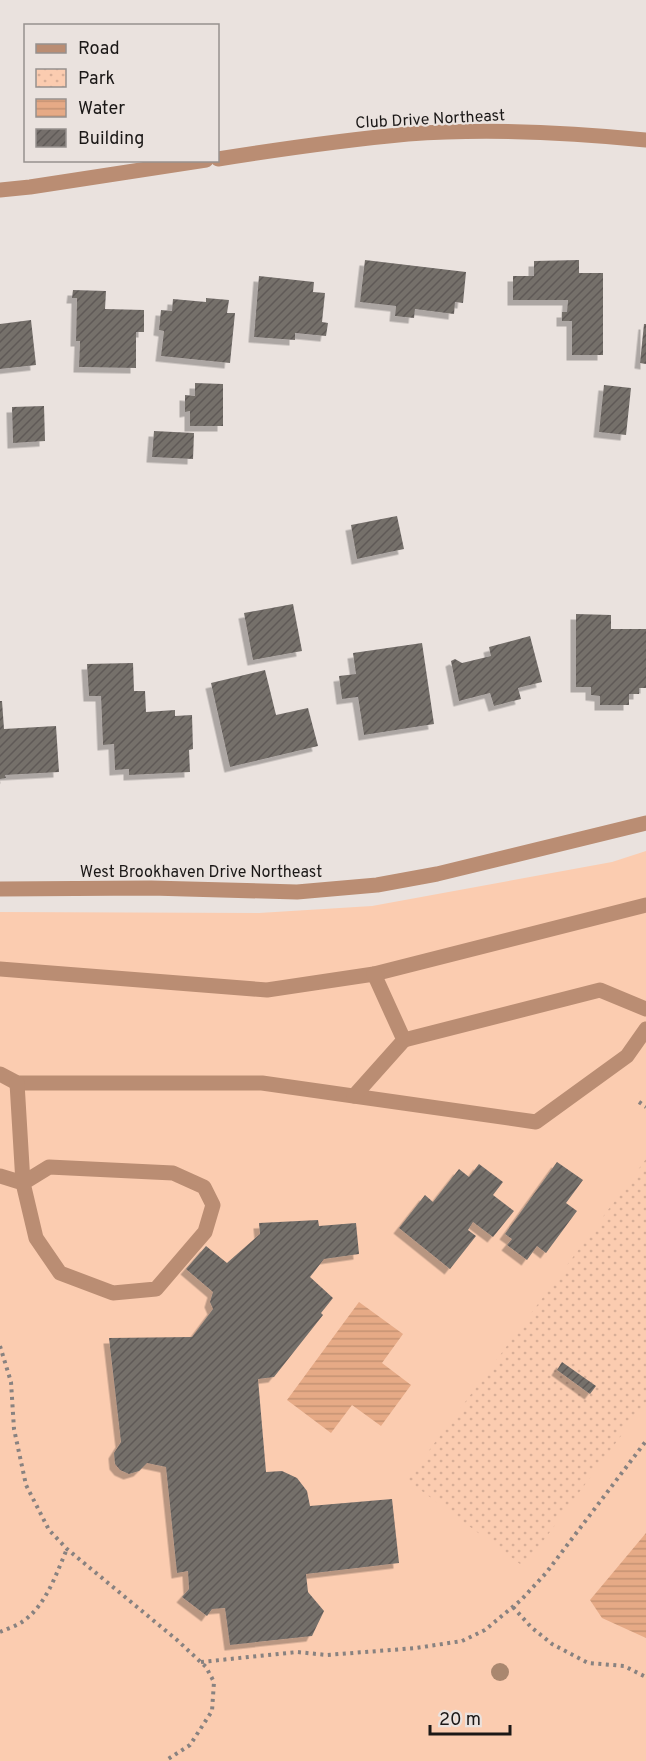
<svg xmlns="http://www.w3.org/2000/svg" width="646" height="1761" font-family="Overpass,sans-serif">
<style>
.grass{fill:#fbccb0}
.park{fill:url(#park-dots)}
.water{fill:url(#water-rules)}
.building{fill:url(#building-hatch);filter:url(#shadow)}
.lines{fill:none;stroke-linecap:round;stroke-linejoin:round}
.path{stroke:#888280;stroke-width:4;stroke-dasharray:3 4.5;stroke-linecap:butt}
.minor{stroke:#ba8d73;stroke-width:15}
.tree{fill:#a9876f}
.labels{text-anchor:middle;stroke-width:4.5;stroke-linejoin:round;paint-order:stroke}
.street-label{font-size:16px;fill:#1b1817;stroke:#eae2de}
</style>
<defs>
<pattern id="park-dots" width="8" height="8" patternUnits="userSpaceOnUse" patternTransform="scale(1.5)"><rect width="8" height="8" fill="#fbccb0"/><path d="M2 2h.1M6 6h.1" fill="none" stroke="#d7ae97" stroke-width="1.8" stroke-linecap="round"/></pattern>
<pattern id="water-rules" width="6" height="5" patternUnits="userSpaceOnUse" patternTransform="scale(1.5)"><rect width="6" height="5" fill="#e6aa86"/><path d="M0 2.5h6" fill="none" stroke="#c59273"/></pattern>
<pattern id="building-hatch" width="6" height="6" patternUnits="userSpaceOnUse" patternTransform="scale(1.5)"><rect width="6" height="6" fill="#756f6b"/><path d="M-1 1l2-2M0 6l6-6M5 7l2-2" fill="none" stroke="#5f5a57"/></pattern>
<filter id="shadow"><feDropShadow dx="-5.5" dy="5.5" stdDeviation="0" flood-color="#0004"/></filter>
</defs>
<rect width="100%" height="100%" fill="#eae2de"/>
<!-- grass -->
<polygon class="grass" points="646,851 646,1761 0,1761 0,912 259,913 372,906 612,862"/>
<!-- park -->
<polygon class="park" points="646,1159 646,1402 524,1567 407,1480"/>
<!-- water -->
<g class="water">
<polygon points="359,1302 403,1334 382,1363 411,1385 381,1426 352,1405 331,1433 287,1400"/>
<polygon points="646,1533 646,1638 602,1618 590,1600"/>
</g>
<!-- building -->
<g class="building">
<polygon points="365,260 466,272 463,303 455,302 454,314 415,309 414,318 395,316 396,306 360,302"/>
<polygon points="579,260 579,273 603,273 603,355 572,355 572,321 562,321 562,312 567,312 568,300 513,300 513,276 534,276 534,261"/>
<polygon points="259,276 314,282 313,292 325,293 322,322 328,323 326,336 295,333 295,340 254,337"/>
<polygon points="73,290 106,291 105,309 144,310 144,332 136,332 136,368 79,367 80,341 76,341 77,298 72,298"/>
<polygon points="206,298 229,300 227,313 235,313 230,363 161,356 164,331 159,330 161,310 172,311 173,299 206,302"/>
<polygon points="31,320 36,365 0,369 0,324"/>
<polygon points="644,324 646,324 646,364 640,363"/>
<polygon points="195,383 223,384 223,426 190,426 190,411 185,412 185,395 195,396"/>
<polygon points="604,385 631,388 626,435 599,432"/>
<polygon points="44,406 45,441 13,443 12,407"/>
<polygon points="154,431 194,433 193,459 152,457"/>
<polygon points="397,516 404,549 357,559 351,525"/>
<polygon points="293,604 302,651 253,660 244,613"/>
<polygon points="576,614 611,615 611,629 646,629 646,688 639,688 639,694 629,694 629,705 600,705 600,696 591,695 591,687 576,687"/>
<polygon points="530,636 542,682 518,688 521,699 494,706 490,693 459,701 451,661 455,659 462,663 491,656 489,647"/>
<polygon points="422,643 434,724 364,735 358,697 342,699 339,676 356,674 353,653"/>
<polygon points="133,663 134,691 145,691 146,712 175,710 175,716 192,715 193,749 189,750 190,772 129,775 129,769 115,770 114,744 103,745 101,696 89,696 87,664"/>
<polygon points="265,670 276,715 308,708 318,746 230,767 211,683"/>
<polygon points="0,701 2,701 4,729 56,726 59,772 5,775 6,778 0,779"/>
<polygon points="557,1162 583,1180 566,1203 577,1211 546,1253 537,1246 527,1260 507,1245 512,1239 505,1234"/>
<polygon points="479,1164 503,1182 493,1195 514,1211 493,1237 473,1222 468,1230 476,1236 450,1269 399,1228 425,1195 433,1202 459,1169 469,1177"/>
<polygon points="318,1220 319,1226 356,1223 359,1254 324,1259 310,1277 333,1298 321,1313 323,1315 274,1377 258,1379 266,1472 282,1471 297,1478 307,1491 310,1506 392,1499 399,1563 306,1574 308,1592 324,1611 312,1636 230,1645 225,1608 212,1609 207,1616 182,1597 189,1589 188,1571 177,1573 166,1467 147,1463 139,1471 129,1474 120,1470 115,1464 114,1453 121,1442 109,1338 192,1337 213,1309 210,1302 213,1292 186,1269 206,1246 227,1263 260,1234 259,1223"/>
<polygon points="562,1362 596,1386 590,1394 557,1370"/>
</g>
<g class="lines">
<!-- path -->
<g class="path">
<polyline points="639,1102 646,1107"/>
<polyline points="0,1346 11,1382 14,1429 26,1485 49,1530 67,1549 177,1640 206,1667 214,1682 212,1711 190,1745 165,1761"/>
<polyline points="513,1607 531,1627 552,1644 588,1663 624,1666 646,1677"/>
<path d="M0,1632C7,1629 16,1626 22,1622C46,1606 56,1574 67,1549"/>
<polyline points="201,1662 297,1652 327,1655 416,1648 462,1641 485,1630 521,1600 546,1573 646,1441"/>
</g>
<!-- minor -->
<g class="minor">
<path d="M218,159C281,149 344,140 408,134C487,128 567,132 646,140"/>
<polyline points="0,190 30,187 206,160"/>
<polyline points="0,889 151,888 297,892 377,885 437,874 646,823"/>
<polyline points="0,969 267,990 374,974 646,905"/>
<polyline points="404,1040 600,990 646,1009"/>
<polyline points="0,1074 17,1083 262,1083 536,1122 627,1056 646,1029"/>
<polyline points="354,1096 404,1040 374,974"/>
<polyline points="0,1176 23,1183 49,1167 173,1173 204,1187 213,1205 205,1232 156,1289 113,1293 60,1273 36,1238 23,1183 17,1083"/>
</g>
</g>
<!-- trees -->
<circle class="tree" cx="500" cy="1672" r="9"/>
<g class="labels">
<!-- street labels -->
<g class="street-label">
<text transform="translate(430 118) rotate(-3)" y="6">Club Drive Northeast</text>
<text x="201" y="877">West Brookhaven Drive Northeast</text>
</g>
</g>
<!-- legend -->
<rect x="24" y="24" width="195" height="138" fill="#eae2de" stroke="#97918e" stroke-width="1.5"/>
<rect x="36" y="44" width="30" height="9" fill="#ba8d73" stroke="#97918e" stroke-width="1.5"/>
<text x="78" y="54" font-size="18" fill="#1b1817">Road</text>
<rect x="36" y="69" width="30" height="18" fill="url(#park-dots)" stroke="#97918e" stroke-width="1.5"/>
<text x="78" y="84" font-size="18" fill="#1b1817">Park</text>
<rect x="36" y="99" width="30" height="18" fill="url(#water-rules)" stroke="#97918e" stroke-width="1.5"/>
<text x="78" y="114" font-size="18" fill="#1b1817">Water</text>
<rect x="36" y="129" width="30" height="18" fill="url(#building-hatch)" stroke="#97918e" stroke-width="1.5"/>
<text x="78" y="144" font-size="18" fill="#1b1817">Building</text>
<!-- scale -->
<path d="M430 1725v9h80v-9" fill="none" stroke="#1b1817" stroke-width="3"/>
<text x="439" y="1725" font-size="18" fill="#1b1817" stroke="#eae2de" stroke-width="4.5" paint-order="stroke">20 m</text>
</svg>
